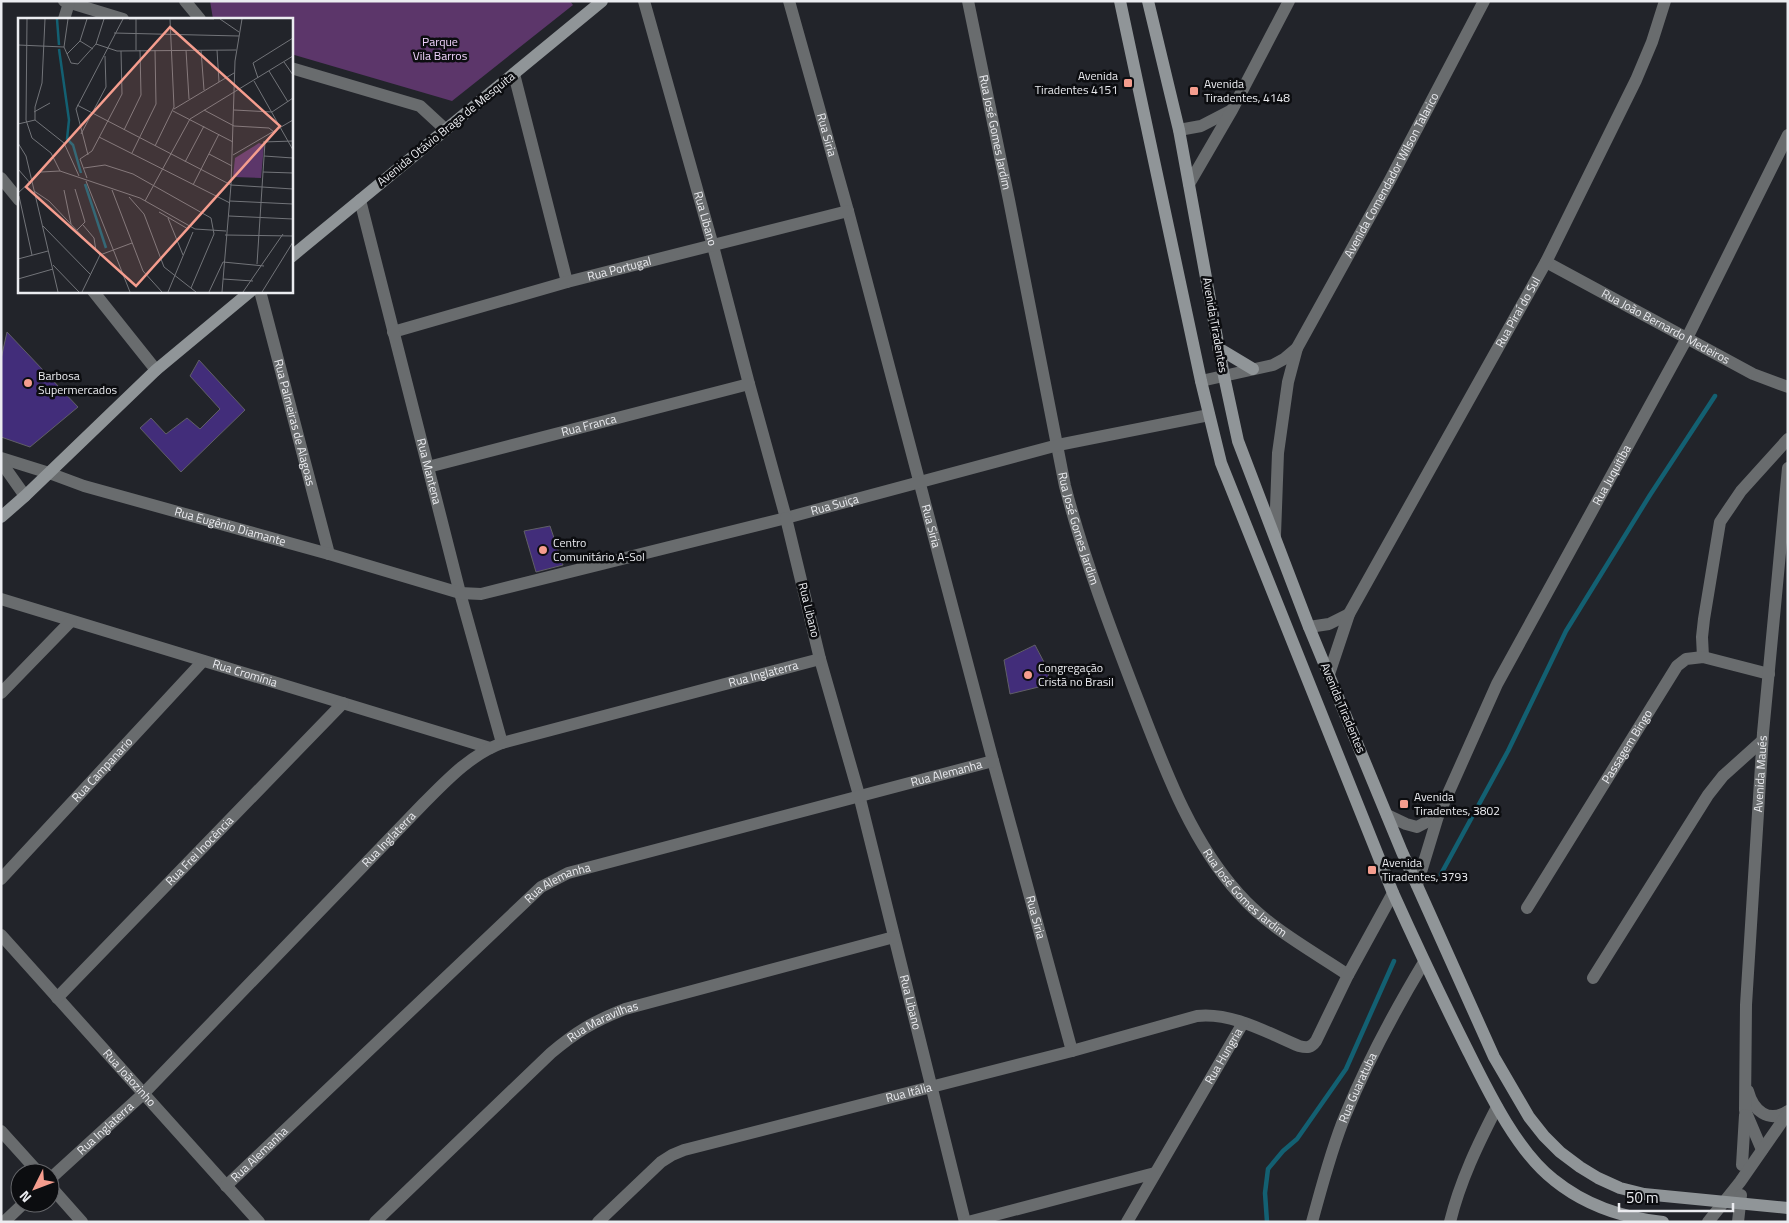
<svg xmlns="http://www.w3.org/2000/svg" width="1789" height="1223" font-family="'Titillium Web',sans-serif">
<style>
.green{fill:#5c366a}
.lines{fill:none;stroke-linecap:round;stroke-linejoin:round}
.stream{stroke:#136072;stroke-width:4.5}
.building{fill:#422d7a;stroke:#605f66}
.minor{stroke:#696c6e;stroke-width:12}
.tertiary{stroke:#696c6e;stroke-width:12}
.secondary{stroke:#909598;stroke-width:12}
.poi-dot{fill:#f59d8e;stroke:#0c0d10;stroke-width:2}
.labels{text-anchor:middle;stroke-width:5;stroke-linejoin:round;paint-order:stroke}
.park-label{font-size:12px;fill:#f1d4fd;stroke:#0c0d10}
.poi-label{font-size:12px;fill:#ebecf0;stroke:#0c0d10;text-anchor:start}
.street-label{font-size:12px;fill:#ebecf0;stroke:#0c0d10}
.inset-river{fill:none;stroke:#136072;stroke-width:2.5}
.inset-road{fill:none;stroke:#727479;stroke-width:1}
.view{fill:#f59d8e;fill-opacity:0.15;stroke:#f59d8e;stroke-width:2.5}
.inset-edge{fill:none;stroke:#ebecf0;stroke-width:2.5}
</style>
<rect width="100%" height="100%" fill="#22242a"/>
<!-- green -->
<polygon class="green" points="210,1 570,1 573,5 452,101 291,54 291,19 213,19"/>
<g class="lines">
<!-- stream -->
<g class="stream">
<polyline points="1441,874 1508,751 1566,631 1650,495 1715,396"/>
<polyline points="1267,1222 1265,1193 1268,1169 1283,1151 1297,1139 1346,1069 1394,961"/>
</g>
</g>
<!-- building -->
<g class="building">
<polygon points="7,332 78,407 30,447 1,437 1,359"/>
<polygon points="199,360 245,410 181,472 140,428 151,418 166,434 187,418 200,429 220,409 190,376"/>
<polygon points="550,526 563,565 536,572 524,531"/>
<polygon points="1035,645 1046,666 1051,684 1010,694 1004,660"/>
</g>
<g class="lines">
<!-- minor -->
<g class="minor">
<polyline points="64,1 123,19"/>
<polyline points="185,1 200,19"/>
<path id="s1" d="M644,1L713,246L749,384L786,518"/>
<path id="s2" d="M789,1L848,211L993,761L1072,1051"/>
<path id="s3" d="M968,1L1009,200L1065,486C1084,559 1111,630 1138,700C1164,767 1190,840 1239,894C1269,928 1311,950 1348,975"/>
<polyline points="64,19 69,3"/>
<polyline points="291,68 420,106 446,130"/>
<polyline points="514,74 567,282"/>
<polyline points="1179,130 1201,126 1230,111"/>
<polyline points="1,178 19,200"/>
<polyline points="1189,184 1232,110 1289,1"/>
<path id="s4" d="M1546,262L1753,374L1788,387"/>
<polyline points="93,291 156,370"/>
<path id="s5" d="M260,291L329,554"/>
<path id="s6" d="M393,332L567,282L848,211"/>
<polyline points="1201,381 1273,365 1284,359 1297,348"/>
<polyline points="1,458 49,473"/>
<polyline points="1,462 25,496"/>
<path id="s7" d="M428,467L749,384"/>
<path id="s8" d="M1275,535L1278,453L1288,382L1297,348L1390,180L1484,1"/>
<path id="s9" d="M1,599L490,748"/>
<polyline points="1309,627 1329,624 1349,614"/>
<polyline points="1703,657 1702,637 1704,619 1720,522 1741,491 1788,439"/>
<path id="s10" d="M820,659L859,795L965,1222"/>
<path id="s11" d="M1329,674L1349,614L1546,262L1636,80L1652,42L1665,1"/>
<polyline points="1,693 71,621"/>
<polyline points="1387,815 1406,824 1417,827 1438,816"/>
<path id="s12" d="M1,879L203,661"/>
<path id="s13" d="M1417,885L1438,816L1497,684L1687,338L1788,135"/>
<path id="s14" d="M1527,908L1677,666L1686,659L1703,657L1769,674"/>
<path id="s15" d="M1,935L259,1222"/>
<polyline points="1593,978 1708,795 1723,776 1762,741"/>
<path id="s16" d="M57,998L343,703"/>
<path d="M1748,1091C1753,1110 1768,1124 1788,1111"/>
<polyline points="1,1131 39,1173"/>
<path id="s17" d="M1762,1150L1745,1110L1746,1005L1763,733L1788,468"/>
<polyline points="1742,1165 1745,1115"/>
<polyline points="50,1186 82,1222"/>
<path id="s18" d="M226,1186L541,887L568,873L993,761"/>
<path id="s19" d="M375,1222L551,1053C576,1032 594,1021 625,1009L894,937"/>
<path id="s20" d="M598,1222L661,1162L672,1155L684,1150L1072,1051L1197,1016C1232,1012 1268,1033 1299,1046C1307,1048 1311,1048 1316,1041L1348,975L1393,893"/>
<polyline points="968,1222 1155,1173"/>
<path id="s21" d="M1127,1222L1243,1023"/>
<path id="s22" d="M1312,1222C1322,1186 1331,1150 1345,1116C1367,1062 1394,1012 1424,962"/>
<path d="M1450,1222C1460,1181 1478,1144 1497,1107"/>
<polyline points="1708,1222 1740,1182 1788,1113"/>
<polyline points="1738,1222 1741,1195"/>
</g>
<!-- tertiary -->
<g class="tertiary">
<path id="s23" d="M360,200L460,593L502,743"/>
<path id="s24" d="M49,473L84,486L329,554L460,593L481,594L786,518L1058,445L1209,415"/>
<path id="s25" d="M50,1179L143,1094L423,804C447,780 470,755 502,743L820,659L786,518"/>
<polyline points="4,1222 24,1203"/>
</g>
<!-- secondary -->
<g class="secondary">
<path d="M1120,1L1201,381L1221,463L1393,893C1416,944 1440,995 1465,1045C1486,1087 1516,1151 1554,1180C1585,1205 1624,1218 1663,1222"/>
<polyline points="1148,1 1179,130 1224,376 1238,441 1309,627 1402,852 1494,1057 1529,1117 1544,1136 1560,1152 1580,1167 1598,1178 1620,1188 1644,1194 1788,1208"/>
<polyline points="291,257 602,1"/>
<polyline points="1218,348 1253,369"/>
<polyline points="1,517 25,496 156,370 251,291"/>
</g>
</g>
<!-- markers -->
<g class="poi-dot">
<rect x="1123" y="78" width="10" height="10" rx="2.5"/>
<rect x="1189" y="86" width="10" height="10" rx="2.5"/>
<circle cx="28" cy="383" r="5"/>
<circle cx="543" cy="550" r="5"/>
<circle cx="1028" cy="675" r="5"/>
<rect x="1399" y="799" width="10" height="10" rx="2.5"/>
<rect x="1367" y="865" width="10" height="10" rx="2.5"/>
</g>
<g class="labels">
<!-- park labels -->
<g class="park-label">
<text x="440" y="46">Parque<tspan x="440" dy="14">Vila Barros</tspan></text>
</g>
<!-- poi labels -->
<g class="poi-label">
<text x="1118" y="80" text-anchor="end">Avenida<tspan x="1118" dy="14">Tiradentes 4151</tspan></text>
<text x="1204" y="88">Avenida<tspan x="1204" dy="14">Tiradentes, 4148</tspan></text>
<text x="38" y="380">Barbosa<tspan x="38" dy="14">Supermercados</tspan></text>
<text x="553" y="547">Centro<tspan x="553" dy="14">Comunitário A-Sol</tspan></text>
<text x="1038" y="672">Congregação<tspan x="1038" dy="14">Cristã no Brasil</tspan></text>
<text x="1414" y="801">Avenida<tspan x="1414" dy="14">Tiradentes, 3802</tspan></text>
<text x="1382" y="867">Avenida<tspan x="1382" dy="14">Tiradentes, 3793</tspan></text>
</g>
<!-- street labels -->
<g class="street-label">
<text transform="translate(446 129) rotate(-39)" y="4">Avenida Otávio Braga de Mesquita</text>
<text dy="4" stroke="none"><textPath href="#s3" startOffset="134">Rua José Gomes Jardim</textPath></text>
<text dy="4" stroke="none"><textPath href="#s2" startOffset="139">Rua Siria</textPath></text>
<text dy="4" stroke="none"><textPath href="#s8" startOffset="386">Avenida Comendador Wilson Talarico</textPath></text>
<text dy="4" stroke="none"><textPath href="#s1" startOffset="226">Rua Libano</textPath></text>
<text dy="4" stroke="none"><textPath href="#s6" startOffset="235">Rua Portugal</textPath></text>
<text dy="4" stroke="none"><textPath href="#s11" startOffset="409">Rua Piraí do Sul</textPath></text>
<text transform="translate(1215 325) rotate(80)" y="4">Avenida Tiradentes</text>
<text dy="4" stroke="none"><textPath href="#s4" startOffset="136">Rua João Bernardo Medeiros</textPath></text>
<text dy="4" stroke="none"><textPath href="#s5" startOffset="136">Rua Palmeiras de Alagoas</textPath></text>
<text dy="4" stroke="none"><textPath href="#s7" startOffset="166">Rua Franca</textPath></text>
<text dy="4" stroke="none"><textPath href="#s23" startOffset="280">Rua Mantena</textPath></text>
<text dy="4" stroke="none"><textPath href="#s13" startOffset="455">Rua Juquitiba</textPath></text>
<text dy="4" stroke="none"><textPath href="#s24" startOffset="814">Rua Suiça</textPath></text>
<text dy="4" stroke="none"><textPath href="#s24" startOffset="189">Rua Eugênio Diamante</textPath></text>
<text dy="4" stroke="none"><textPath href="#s2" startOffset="544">Rua Siria</textPath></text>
<text dy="4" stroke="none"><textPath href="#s3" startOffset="539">Rua José Gomes Jardim</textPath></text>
<text transform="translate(809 610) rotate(76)" y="4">Rua Libano</text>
<text dy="4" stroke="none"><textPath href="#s9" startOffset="255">Rua Cromínia</textPath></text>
<text dy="4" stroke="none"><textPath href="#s25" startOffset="900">Rua Inglaterra</textPath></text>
<text transform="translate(1343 708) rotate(67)" y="4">Avenida Tiradentes</text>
<text dy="4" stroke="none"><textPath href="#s14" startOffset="190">Passagem Bingo</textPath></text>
<text dy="4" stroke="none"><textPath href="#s12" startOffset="149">Rua Campanario</textPath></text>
<text dy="4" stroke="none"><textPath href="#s18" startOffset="856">Rua Alemanha</textPath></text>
<text dy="4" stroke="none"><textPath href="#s17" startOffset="380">Avenida Maués</textPath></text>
<text dy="4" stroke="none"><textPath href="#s25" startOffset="480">Rua Inglaterra</textPath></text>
<text dy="4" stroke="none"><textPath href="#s16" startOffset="205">Rua Frei Inocência</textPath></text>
<text dy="4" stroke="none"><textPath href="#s18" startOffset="451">Rua Alemanha</textPath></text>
<text dy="4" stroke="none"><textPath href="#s3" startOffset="944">Rua José Gomes Jardim</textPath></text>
<text dy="4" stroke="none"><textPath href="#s2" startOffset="949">Rua Siria</textPath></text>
<text dy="4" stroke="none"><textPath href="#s10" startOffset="355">Rua Libano</textPath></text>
<text dy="4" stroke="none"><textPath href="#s19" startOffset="305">Rua Maravilhas</textPath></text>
<text dy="4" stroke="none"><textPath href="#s21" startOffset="192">Rua Hungria</textPath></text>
<text dy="4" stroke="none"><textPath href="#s15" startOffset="192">Rua Joãozinho</textPath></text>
<text dy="4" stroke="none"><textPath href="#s22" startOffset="142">Rua Guaratuba</textPath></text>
<text dy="4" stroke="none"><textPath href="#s20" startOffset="345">Rua Itália</textPath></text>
<text dy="4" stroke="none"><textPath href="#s25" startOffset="75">Rua Inglaterra</textPath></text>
<text dy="4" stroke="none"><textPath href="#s18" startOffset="46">Rua Alemanha</textPath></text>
</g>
</g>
<!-- overview -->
<g transform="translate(18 18)">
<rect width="275" height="275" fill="#22242a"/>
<path d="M241,125L246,127L243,160L215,159L217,140Z" fill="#5c366a"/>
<path class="inset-river" d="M39,1L41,27M41,31L51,102L49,121L55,127L63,155M67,166L88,230"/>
<path class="inset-road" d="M9,1L8,102L14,120L33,135L42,153M27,1L24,65L17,89V102L46,125L61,158M111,1H196M202,1L221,14M96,15L221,18M62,23L75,31M78,26L99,33L218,32M0,27L46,29M46,29L53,45L60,46L78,26L86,1M46,29L50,1M118,32V1M168,32L171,81M183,32L186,72M199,32L201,64M49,36L62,23L69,1M266,44L275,57M251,53L270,84M240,60L235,45L275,20M236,63L275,132M59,87L213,167L275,171M156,91L216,55M186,92L216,108L251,110L256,114M216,92L254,94M155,93L215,124M16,94L32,85M254,94L275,80M0,106L17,102M106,112L123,77L122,32M63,116L88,69L87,38M81,119L212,185M245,124L275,123M0,125L8,138L40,274M137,128L156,89L152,1M114,135L138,86L137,32M191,136L214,148M70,137L58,91L105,1M215,137L275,102M246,138L275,140M167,144L186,108M66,150L87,147L115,156L193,200L196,216L173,270M0,151L13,166M245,154L275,155M69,160L62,141L74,133L104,76L103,33M68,163L112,274M175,167L201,116M57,171L67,204L59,212M46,172L53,206M94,172L125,253L144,274M16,173L31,183L82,237M0,175L23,154L42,153L122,180L177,211L208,213M1,178L14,237M111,179L126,196L146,249L178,274M127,183L172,101L275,38M212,183L275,186M141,194L170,211M211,198L275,201M150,200L165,237M65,207L76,220L78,233M25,208L72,256M207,217L275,218M0,241L30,233M239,246L247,124M35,247L61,274M0,261L35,251M205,261L235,263M64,274L82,237L114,225M150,274L175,214M191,274L205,244L246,248M204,274L213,167L217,43L224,1M225,274L265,216M244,274L275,224"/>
<path class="view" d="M152,9L262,108L118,268L8,169Z"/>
<rect width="275" height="275" class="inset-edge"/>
</g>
<!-- border -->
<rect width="1789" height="1223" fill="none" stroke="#ebecf0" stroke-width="5"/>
<!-- north arrow -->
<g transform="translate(35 1188) rotate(228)"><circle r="24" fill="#0c0d10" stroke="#65666a"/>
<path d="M0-4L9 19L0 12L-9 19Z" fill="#f59d8e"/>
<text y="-8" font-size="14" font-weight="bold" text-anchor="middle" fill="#ebecf0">N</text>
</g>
<!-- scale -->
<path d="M1619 1203v8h114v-8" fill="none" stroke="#ebecf0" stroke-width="2.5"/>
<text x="1626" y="1203" font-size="15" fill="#ebecf0" stroke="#0c0d10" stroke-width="4" paint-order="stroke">50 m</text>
</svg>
